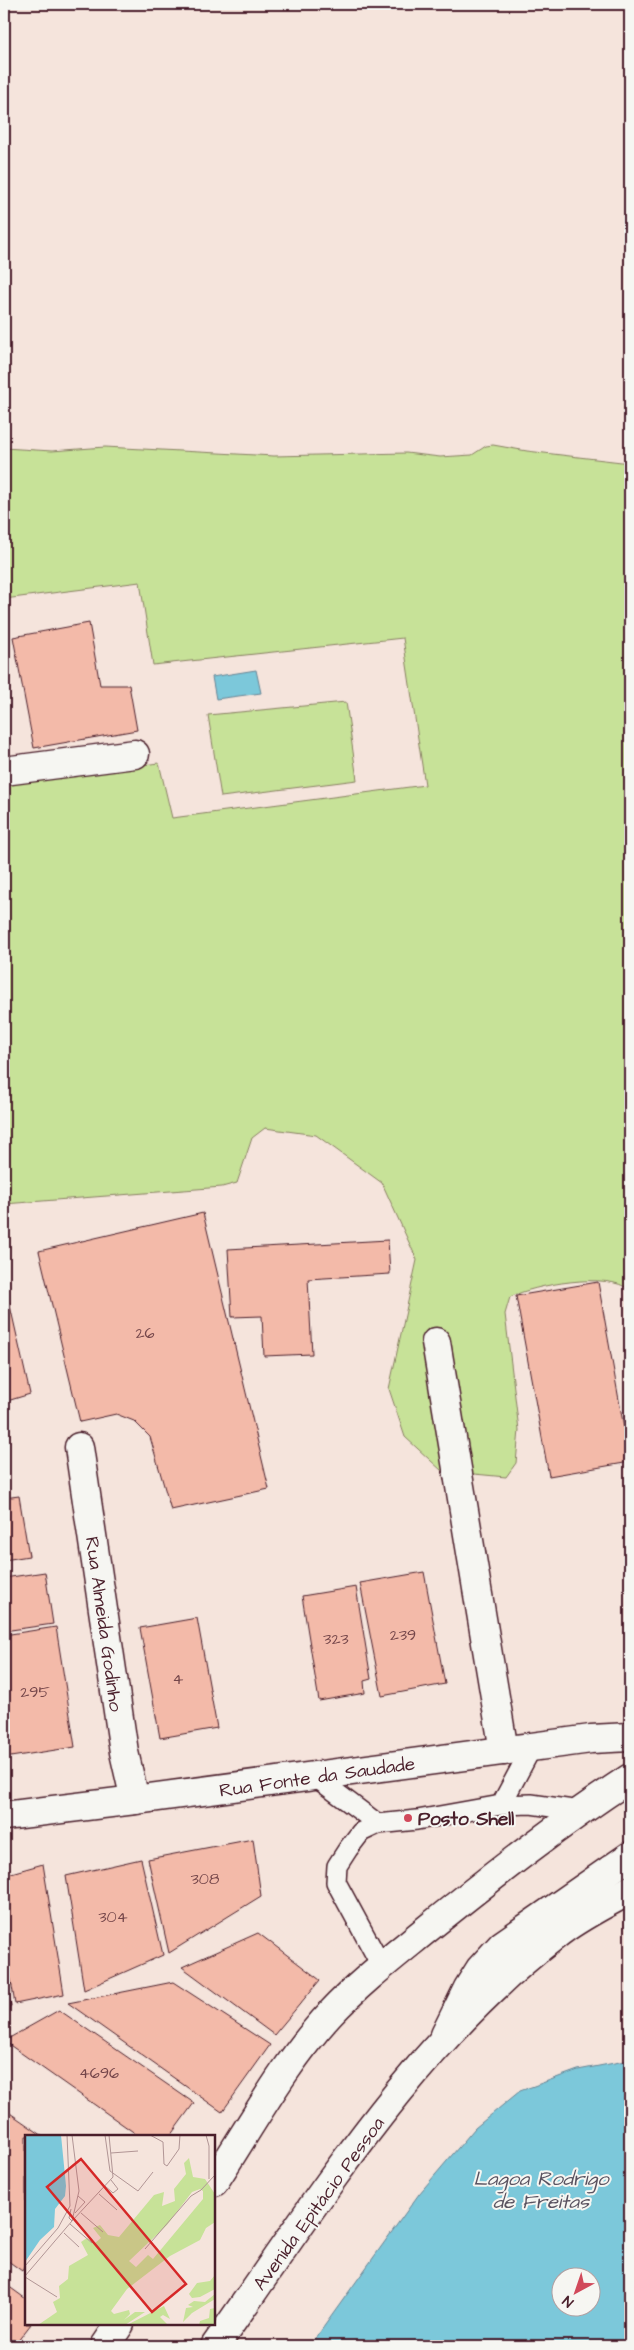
<svg xmlns="http://www.w3.org/2000/svg" width="634" height="2350" font-family="'Architects Daughter',sans-serif">
<style>
.green{fill:#c7e298;stroke:#888062}
.water{fill:#7bc8da;stroke:#678494;fill-rule:evenodd}
.building{fill:#f3baa9;stroke:#4a1f2b}
.lines{fill:none;stroke-linecap:round;stroke-linejoin:round}
.service-casing{stroke:#4a1f2b;stroke-width:22}
.minor-casing{stroke:#4a1f2b;stroke-width:31}
.tertiary-casing{stroke:#4a1f2b;stroke-width:31}
.trunk-casing{stroke:#4a1f2b;stroke-width:31}
.service{stroke:#f6f6f2;stroke-width:19}
.minor{stroke:#f6f6f2;stroke-width:28}
.tertiary{stroke:#f6f6f2;stroke-width:28}
.trunk{stroke:#f6f6f2;stroke-width:28}
.poi-dot{fill:#d1495b;stroke:#f6f6f2;stroke-width:2}
.labels{text-anchor:middle;stroke-width:4;stroke-linejoin:round;paint-order:stroke}
.number-label{font-size:16px;fill:#74464a}
.street-label{font-size:19px;fill:#4a1f2b;stroke:#f6f6f2}
.poi-label{font-size:19px;font-weight:bold;fill:#4a1f2b;stroke:#f6f6f2;text-anchor:start}
.water-label{font-size:20px;font-style:italic;fill:#595260;stroke:#f6f6f2}
.inset-road{fill:none;stroke:#b19595;stroke-width:1}
.view{fill:#d62828;fill-opacity:0.15;stroke:#d62828;stroke-width:2.5}
.inset-edge{fill:none;stroke:#4a1f2b;stroke-width:2.5}
</style>
<rect width="100%" height="100%" fill="#f5e4dc"/>
<filter id="ink" filterUnits="userSpaceOnUse"><feTurbulence type="fractalNoise" baseFrequency=".02" numOctaves="2"/><feDisplacementMap in="SourceGraphic" scale="10" xChannelSelector="R" yChannelSelector="G"/><feConvolveMatrix kernelMatrix="1 2 1 2 8 2 1 2 1" color-interpolation-filters="sRGB"/></filter>
<g filter="url(#ink)">
<!-- green -->
<g class="green">
<path d="M493,445L527,451L630,463V1290C608,1271 534,1285 510,1297L505,1314L519,1430L516,1463L506,1477L442,1471L405,1437L389,1389L417,1260L382,1183L316,1135L265,1128L252,1138L237,1183L222,1187L4,1204V782L159,763L172,818L425,785L403,638L153,665L140,582L4,599V448L52,451L105,447L274,456L406,453L440,457L472,455L486,446Z"/>
<polygon points="346,702 357,780 221,797 208,715"/>
</g>
<!-- water -->
<g class="water">
<polygon points="256,670 261,693 216,699 212,677"/>
<path d="M630,2060V2346H310L419,2194L475,2128L520,2091L578,2070ZM562,2278H592V2308H562Z"/>
</g>
<!-- building -->
<g class="building">
<polygon points="89,623 100,685 129,685 137,730 34,748 13,637"/>
<polygon points="4,724 9,752 4,753"/>
<polygon points="203,1213 269,1489 171,1510 150,1437 134,1421 116,1414 80,1422 39,1251"/>
<polygon points="388,1240 390,1274 308,1279 312,1354 264,1356 262,1316 232,1317 228,1249"/>
<polygon points="598,1282 630,1462 549,1476 516,1296"/>
<polygon points="6,1288 30,1394 4,1402 4,1289"/>
<polygon points="19,1496 29,1556 4,1560 4,1498"/>
<polygon points="45,1572 53,1624 4,1631 4,1578"/>
<polygon points="424,1572 445,1684 382,1696 360,1583"/>
<polygon points="356,1587 371,1679 364,1681 365,1693 319,1701 302,1596"/>
<polygon points="197,1618 217,1728 160,1738 140,1628"/>
<polygon points="56,1627 75,1747 4,1758 4,1635"/>
<polygon points="253,1839 261,1896 169,1953 148,1859"/>
<polygon points="141,1859 163,1955 84,1990 66,1876"/>
<polygon points="43,1864 64,1994 15,2004 4,1940 4,1875"/>
<polygon points="258,1933 320,1980 274,2035 182,1967"/>
<polygon points="4,1968 11,2007 4,2007"/>
<polygon points="173,1982 270,2045 222,2112 68,2003"/>
<polygon points="59,2010 194,2103 170,2136 139,2136 4,2041"/>
<polygon points="4,2109 43,2136 26,2136 26,2264 22,2271 4,2258"/>
<polygon points="4,2283 26,2299 26,2324 31,2324 14,2346 4,2346"/>
</g>
<g class="lines">
<!-- service casing -->
<g class="service-casing">
<g id="service">
<polyline points="314,1776 378,1824"/>
<polyline points="501,1805 532,1747"/>
<polyline points="382,1967 336,1882 337,1866 348,1849 361,1832 378,1824 417,1820 501,1805 531,1804 580,1811"/>
</g>
</g>
<!-- minor casing -->
<g class="minor-casing">
<g id="minor">
<polyline points="4,771 135,754"/>
<polyline points="436,1342 504,1751"/>
<polyline points="79,1447 124,1752 135,1800"/>
</g>
</g>
<!-- tertiary casing -->
<g class="tertiary-casing">
<g id="tertiary">
<polyline points="4,1816 135,1800 591,1739 630,1737"/>
<polyline points="445,2035 468,1988 480,1969 502,1945 630,1856"/>
</g>
</g>
<!-- trunk casing -->
<g class="trunk-casing">
<g id="trunk">
<path d="M214,2182C250,2127 286,2061 330,2014C359,1983 394,1956 427,1929C493,1876 559,1824 630,1778"/>
<polyline points="105,2346 120,2324"/>
<path d="M215,2346C318,2201 413,2045 556,1935C578,1917 606,1904 630,1890"/>
</g>
</g>
<!-- service -->
<use href="#service" class="service"/>
<!-- minor -->
<use href="#minor" class="minor"/>
<!-- tertiary -->
<use href="#tertiary" class="tertiary"/>
<!-- trunk -->
<use href="#trunk" class="trunk"/>
</g>
</g>
<!-- markers -->
<circle class="poi-dot" cx="408" cy="1818" r="5"/>
<g class="labels">
<!-- number labels -->
<g class="number-label">
<text x="145" y="1338">26</text>
<text x="403" y="1640">239</text>
<text x="336" y="1644">323</text>
<text x="178" y="1684">4</text>
<text x="35" y="1697">295</text>
<text x="205" y="1884">308</text>
<text x="113" y="1922">304</text>
<text x="99" y="2078">4696</text>
</g>
<!-- street labels -->
<g class="street-label">
<text transform="translate(105 1624) rotate(82)" y="7">Rua Almeida Godinho</text>
<text transform="translate(317 1776) rotate(-8)" y="7">Rua Fonte da Saudade</text>
<text transform="translate(318 2203) rotate(-54)" y="7">Avenida Epitácio Pessoa</text>
</g>
<!-- poi labels -->
<g class="poi-label">
<text x="418" y="1825">Posto Shell</text>
</g>
<!-- water labels -->
<g class="water-label">
<text x="541" y="2185">Lagoa Rodrigo<tspan x="541" dy="23">de Freitas</tspan></text>
</g>
</g>
<!-- overview -->
<g transform="translate(25 2135)">
<rect width="190" height="190" fill="#f5e4dc"/>
<path d="M164,23L168,42L180,44L190,59V87L181,93L175,105L145,121L102,154L86,176L89,179L104,175L105,179L99,185L110,177H120L100,190H13L32,177L28,167L35,163L34,151L43,144L44,131L63,120L56,107L62,103L70,108L76,103L68,93L75,90L83,100L94,102L129,60L139,57L137,71L150,66L149,54L161,39L159,28ZM175,54L178,56V64L128,124L123,120L111,132L104,126L142,90L167,57ZM190,140V154L175,162L167,163L164,159L172,148L185,146ZM190,159V164L167,178L158,187L161,173L168,172L163,170L169,166L180,167ZM139,171L145,184L138,180L135,182L143,190H102ZM190,173V190H174L175,186L184,183L185,174Z" fill="#c7e298" fill-rule="evenodd"/>
<path d="M0,0H36L41,51L40,61L30,74L29,92L15,105L0,127Z" fill="#7bc8da"/>
<path class="inset-road" d="M80,0L85,36L113,56L128,37M125,0L138,7L139,29L142,31L154,14L155,0M181,0L184,11V44M86,18L113,16M80,51L88,58L93,54L86,45M74,59L92,75M46,74L44,83L47,86L88,42L84,0M50,78L60,67L53,61M56,78L78,97M45,89L67,108M39,98L54,112M120,114L166,61L176,55L190,40M0,131L33,93L45,71L42,0M0,141L47,86L54,56L47,0M0,142L32,162"/>
<path class="view" d="M56,24L161,149L127,177L22,52Z"/>
<rect width="190" height="190" class="inset-edge"/>
</g>
<!-- margin -->
<rect width="634" height="2350" fill="none" stroke="#f6f6f2" stroke-width="20"/>
<rect x="10" y="10" width="614" height="2330" fill="none" stroke="#4a1f2b" stroke-width="2" filter="url(#ink)"/>
<!-- north arrow -->
<g transform="translate(576 2292) rotate(220)"><circle r="24" fill="#f6f6f2" stroke="#b1a0a2"/>
<path d="M0-4L9 19L0 12L-9 19Z" fill="#d1495b"/>
<text y="-8" font-size="14" font-weight="bold" text-anchor="middle" fill="#4a1f2b">N</text>
</g>
</svg>
